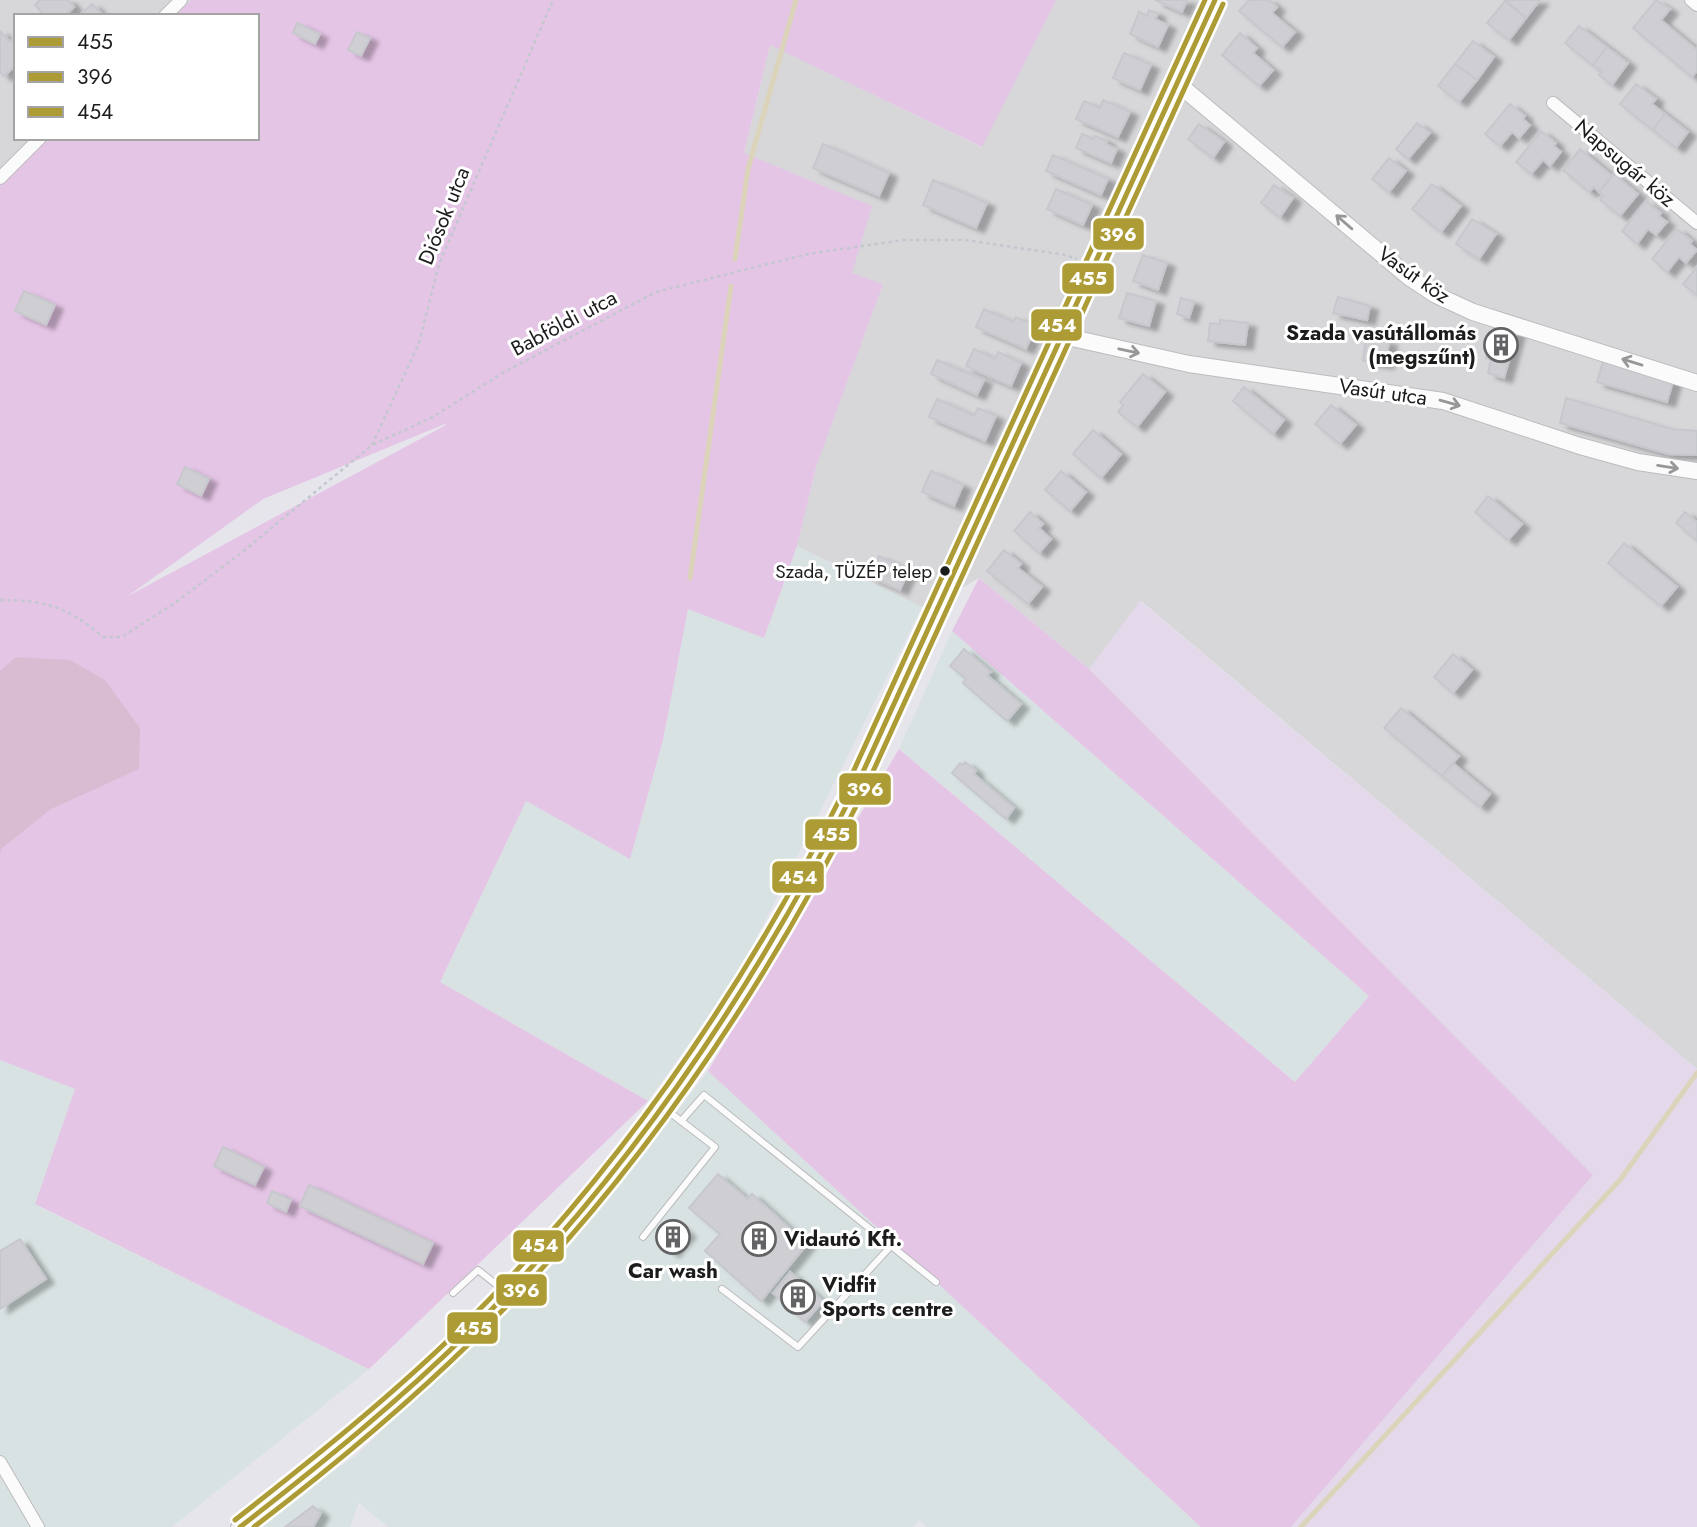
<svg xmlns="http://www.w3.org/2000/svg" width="1697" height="1527" font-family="Jost,sans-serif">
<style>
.residential{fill:#d7d7da}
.industrial{fill:#d9e2e2}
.farmland{fill:#e3d9eb}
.grass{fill:#e5c5e6;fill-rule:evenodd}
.forest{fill:#d7bcd2}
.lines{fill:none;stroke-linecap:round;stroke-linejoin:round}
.stream{stroke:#dcd4ba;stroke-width:5}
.building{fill:#cfced3;stroke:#c7c7ce;stroke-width:2;filter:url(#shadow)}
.service-casing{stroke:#bcbbbe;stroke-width:8}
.minor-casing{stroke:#bcbbbe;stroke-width:14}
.tertiary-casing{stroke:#bcbbbe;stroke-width:18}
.secondary-casing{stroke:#8b7f94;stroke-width:19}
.path{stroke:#c3c7d0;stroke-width:2.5;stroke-dasharray:3.5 3.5;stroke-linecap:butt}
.service{stroke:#fbfbfc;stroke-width:6}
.minor{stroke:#fbfbfc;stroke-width:12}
.tertiary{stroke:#fbfbfc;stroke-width:16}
.secondary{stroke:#eeeaf2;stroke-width:18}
.bus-1-casing{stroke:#fff;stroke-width:10}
.bus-2-casing{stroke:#fff;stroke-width:10}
.bus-3-casing{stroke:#fff;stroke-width:10}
.bus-1{stroke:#ad9c35;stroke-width:5}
.bus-2{stroke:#ad9c35;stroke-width:5}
.bus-3{stroke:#ad9c35;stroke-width:5}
.oneway{stroke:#979797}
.bus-dot{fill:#1c1c1c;stroke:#fff;stroke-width:2.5}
.labels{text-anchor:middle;stroke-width:6;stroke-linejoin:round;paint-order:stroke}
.bus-label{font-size:19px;fill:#1c1c1c;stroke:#fff;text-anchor:end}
.street-label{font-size:21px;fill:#1c1c1c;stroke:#fff}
.poi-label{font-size:21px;font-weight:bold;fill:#1c1c1c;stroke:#fff;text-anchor:start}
.line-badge{stroke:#fff;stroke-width:2.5}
.badge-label{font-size:19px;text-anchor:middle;font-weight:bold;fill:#fff}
</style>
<defs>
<filter id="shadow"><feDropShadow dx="8" dy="4.5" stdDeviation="2" flood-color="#0004"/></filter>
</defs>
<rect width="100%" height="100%" fill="#e6e5eb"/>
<!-- residential -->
<g class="residential">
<polygon points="0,0 191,0 175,16 16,16 16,138 50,138 0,187"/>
<polygon points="1056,0 1697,0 1697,1069 1141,601 1089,669 979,578 943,599 922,607 797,546 816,467 852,273 744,153 770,44 981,147"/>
</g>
<!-- industrial -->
<g class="industrial">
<polygon points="797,546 922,607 738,975 648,1101 440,982 526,800 630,858 663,740 688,608 764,637"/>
<polygon points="952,631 1369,996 1295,1082 899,749"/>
<polygon points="0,1060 75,1089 36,1205 369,1369 172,1527 0,1527"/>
<polygon points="708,1071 1201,1527 927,1527 919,1520 913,1527 388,1527 359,1503 350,1527 248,1527 356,1456 525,1288 632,1169"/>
</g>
<!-- farmland -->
<polygon class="farmland" points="1140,601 1697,1069 1697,1527 1291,1527 1593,1175 1089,669"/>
<!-- grass -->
<g class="grass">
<path d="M191,0H1056L982,147L770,45L744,153L872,206L852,273L883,284L816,467L797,546L764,638L688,609L663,740L630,859L526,801L440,982L648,1101L369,1369L35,1204L75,1089L0,1060V186L49,138H257V16H175ZM445,424L446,425L128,596L263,499Z"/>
<polygon points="979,578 1089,669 1593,1175 1291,1527 1201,1527 708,1071 899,749 1295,1082 1369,996 952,631"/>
</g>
<!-- forest -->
<polygon class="forest" points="16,657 70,660 105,680 140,728 139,769 51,809 1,849 0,855 0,671"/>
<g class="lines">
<!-- stream -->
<g class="stream">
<polyline points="735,259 748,169 796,0"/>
<polyline points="690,578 731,286"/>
<polyline points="1301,1527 1620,1180 1697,1073"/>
</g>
</g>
<!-- building -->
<g class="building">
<polygon points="40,0 68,0 74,7 65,16 45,16 35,5"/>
<polygon points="1155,0 1187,0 1182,12"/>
<polygon points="1249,0 1269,0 1277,7 1272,13 1295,32 1282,47 1239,11"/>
<polygon points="1505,0 1540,0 1526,18"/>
<polygon points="1656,0 1670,9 1661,20 1696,49 1697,48 1697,71 1692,77 1633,28"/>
<polygon points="1505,1 1526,18 1509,40 1487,23"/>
<polygon points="92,4 104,16 79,16"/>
<polygon points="1149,10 1158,14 1155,19 1168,25 1158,47 1130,34 1139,12 1147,16"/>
<polygon points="297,23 320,34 315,44 293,33"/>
<polygon points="1579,26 1607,47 1593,65 1565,43"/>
<polygon points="0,31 10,42 16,36 16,65 4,76 0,72"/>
<polygon points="357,32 370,38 361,56 348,50"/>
<polygon points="1240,33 1257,48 1253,53 1273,70 1259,86 1222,55"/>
<polygon points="1473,41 1494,57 1477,80 1455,64"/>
<polygon points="1607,47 1628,63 1612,85 1599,75 1602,71 1593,65"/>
<polygon points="1124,53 1151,65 1140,90 1113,78"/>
<polygon points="1455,64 1477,80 1459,102 1438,86"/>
<polygon points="1636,84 1656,99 1652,104 1665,114 1653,130 1620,104"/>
<polygon points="1103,100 1130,112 1118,137 1076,119 1084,101 1100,108"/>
<polygon points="1510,104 1525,116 1523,119 1530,125 1519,138 1512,132 1500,146 1485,134"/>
<polygon points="1665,114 1688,132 1676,148 1653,130"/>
<polygon points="1417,123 1430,133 1408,159 1396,149"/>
<polygon points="1199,124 1224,142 1213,158 1188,139"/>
<polygon points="1541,131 1556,143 1554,146 1561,152 1550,166 1543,160 1531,174 1516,162"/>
<polygon points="1082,134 1094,139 1095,136 1107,141 1106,144 1117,149 1111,163 1076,148"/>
<polygon points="823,144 889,173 879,196 813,168"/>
<polygon points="1580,149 1612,176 1599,192 1594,187 1589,192 1563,170"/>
<polygon points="1053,155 1108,179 1101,195 1046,171"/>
<polygon points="1389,158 1406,171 1389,192 1372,179"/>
<polygon points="1614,174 1638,194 1620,216 1600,200 1604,196 1599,192"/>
<polygon points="933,180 987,203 976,228 923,205"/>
<polygon points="1432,184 1461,206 1441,232 1412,209"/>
<polygon points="1274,185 1293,198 1280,217 1261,203"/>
<polygon points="1056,189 1092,205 1083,225 1047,209"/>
<polygon points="1646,201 1661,213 1659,216 1667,222 1656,235 1648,229 1637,244 1622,231"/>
<polygon points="1472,219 1496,234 1479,259 1456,244"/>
<polygon points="1677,229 1692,241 1690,244 1697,250 1686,263 1679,257 1667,272 1652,259"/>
<polygon points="1143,255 1167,263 1158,290 1133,281"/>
<polygon points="1697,267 1697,295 1683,284"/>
<polygon points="24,291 55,305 46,325 15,311"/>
<polygon points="1127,293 1156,301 1149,326 1119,318"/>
<polygon points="1338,297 1370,306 1367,320 1333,313"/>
<polygon points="1181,298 1194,302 1189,318 1177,314"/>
<polygon points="984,309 1013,322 1016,317 1036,326 1026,349 976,327"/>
<polygon points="1220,320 1248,323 1245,345 1208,341 1210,323 1220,324"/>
<polygon points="1495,325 1517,332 1508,364 1486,358"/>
<polygon points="1366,338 1389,341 1386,364 1363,361"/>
<polygon points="974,349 995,359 998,352 1021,363 1011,386 966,366"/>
<polygon points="1604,358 1674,378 1667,402 1597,382"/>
<polygon points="937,360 984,380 977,395 931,374"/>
<polygon points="1491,360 1508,364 1504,378 1488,373"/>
<polygon points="1143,374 1165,392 1137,427 1118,412 1123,405 1120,402"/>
<polygon points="1244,387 1284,420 1273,434 1233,401"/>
<polygon points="1566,398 1672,429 1697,431 1697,455 1668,454 1560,423"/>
<polygon points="937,399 974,416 978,408 996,416 985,441 929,417"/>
<polygon points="1331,405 1356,425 1340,444 1315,424"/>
<polygon points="1093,430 1121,454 1101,478 1073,454"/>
<polygon points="185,467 209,479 201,496 177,484"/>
<polygon points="931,471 963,485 954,506 922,492"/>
<polygon points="1061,471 1086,492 1070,511 1045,490"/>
<polygon points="1488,496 1522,524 1508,540 1475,512"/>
<polygon points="1030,512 1043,524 1039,528 1051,539 1039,553 1014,531"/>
<polygon points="1685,512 1697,522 1697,541 1676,523"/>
<polygon points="1624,543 1677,587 1661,606 1608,563"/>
<polygon points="1004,550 1021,564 1018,568 1042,587 1028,604 987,571"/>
<polygon points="879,556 909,570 900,590 870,577"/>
<polygon points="964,649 991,672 987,675 1021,704 1007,721 963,683 966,679 950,666"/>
<polygon points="1453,654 1472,670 1453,693 1434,677"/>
<polygon points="1401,708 1459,756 1442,776 1384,728"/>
<polygon points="965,762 976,771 974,774 1014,808 1006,819 952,773 960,763 963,765"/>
<polygon points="1453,763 1490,794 1480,807 1442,776"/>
<polygon points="223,1147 264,1167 255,1185 214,1166"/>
<polygon points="718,1174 747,1199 752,1194 807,1244 761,1301 705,1251 720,1234 689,1208"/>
<polygon points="309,1185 433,1243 423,1264 300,1206"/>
<polygon points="272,1191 291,1200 286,1212 267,1203"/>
<polygon points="676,1222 688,1233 671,1253 659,1242"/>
<polygon points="20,1239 46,1279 0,1309 0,1251"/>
<polygon points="790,1272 823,1301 805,1322 773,1293"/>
<polygon points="313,1506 321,1513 313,1527 285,1527"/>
</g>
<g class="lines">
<!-- service casing -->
<g class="service-casing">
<g id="service">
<polyline points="681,1121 704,1095 936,1282"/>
<polyline points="643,1237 715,1147 664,1108"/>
<polyline points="722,1289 798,1347 891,1246"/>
<polyline points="453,1293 478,1270 507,1293"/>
</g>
</g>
<!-- minor casing -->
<g class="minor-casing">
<g id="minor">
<polyline points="1691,0 1697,5"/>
<polyline points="165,16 181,0"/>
<polyline points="1553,103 1697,223"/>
<polyline points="0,178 40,138"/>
<polyline points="0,1462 38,1527"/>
</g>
</g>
<!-- tertiary casing -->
<g class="tertiary-casing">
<g id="tertiary">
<polyline points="1177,83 1409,277 1436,295 1473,312 1697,383"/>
<polyline points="1063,336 1189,364 1443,401 1580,446 1638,462 1697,471"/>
</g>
</g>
<!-- secondary casing -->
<g class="secondary-casing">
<path id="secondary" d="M240,1527C331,1457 420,1384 500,1301C645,1150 767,974 857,785L1215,0"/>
</g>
<!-- path -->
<g class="path">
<polyline points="372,445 419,343 439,264 553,0"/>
<path d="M0,600C46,600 68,607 103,637H122L176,602L240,554L372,445L431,418L506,371L656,292L808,254L903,240H965L1066,255L1077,259"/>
</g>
<!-- service -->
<use href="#service" class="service"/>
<!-- minor -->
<use href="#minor" class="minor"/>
<!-- tertiary -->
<use href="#tertiary" class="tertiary"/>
<!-- secondary -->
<use href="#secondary" class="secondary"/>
<!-- bus-1 casing -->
<g class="bus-1-casing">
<path id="bus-1" d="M240,1527C320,1465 398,1402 470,1331C631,1173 756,986 857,785L1215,0"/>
</g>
<!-- bus-2 casing -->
<g class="bus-2-casing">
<path id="bus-2" d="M254,1527C331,1468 406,1406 475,1338C637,1179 764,991 865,789L1223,4"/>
</g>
<!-- bus-3 casing -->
<g class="bus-3-casing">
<path id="bus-3" d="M235,1520C314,1458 393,1395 465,1324C624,1166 749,981 849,781L1205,0"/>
</g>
<!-- bus-1 -->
<use href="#bus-1" class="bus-1"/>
<!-- bus-2 -->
<use href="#bus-2" class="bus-2"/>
<!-- bus-3 -->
<use href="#bus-3" class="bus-3"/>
</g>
<!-- one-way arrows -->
<defs><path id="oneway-shaft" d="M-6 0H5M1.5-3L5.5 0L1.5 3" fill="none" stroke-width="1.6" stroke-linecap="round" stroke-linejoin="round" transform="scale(1.75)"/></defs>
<g class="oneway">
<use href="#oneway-shaft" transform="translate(1344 222) rotate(-139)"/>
<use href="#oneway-shaft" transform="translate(1129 351) rotate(12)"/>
<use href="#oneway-shaft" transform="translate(1632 362) rotate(-163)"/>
<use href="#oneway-shaft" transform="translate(1450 403) rotate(16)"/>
<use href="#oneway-shaft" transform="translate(1668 467) rotate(9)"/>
</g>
<!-- icons -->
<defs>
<g id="building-ring" transform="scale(1.75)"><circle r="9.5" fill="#fff" stroke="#636264" stroke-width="1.5"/><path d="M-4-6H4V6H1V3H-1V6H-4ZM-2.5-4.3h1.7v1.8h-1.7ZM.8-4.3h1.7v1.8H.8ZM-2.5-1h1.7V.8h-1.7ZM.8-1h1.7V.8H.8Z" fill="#636264"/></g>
</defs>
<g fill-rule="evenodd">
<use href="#building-ring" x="1501" y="345"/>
<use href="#building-ring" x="673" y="1237"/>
<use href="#building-ring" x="759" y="1239"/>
<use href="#building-ring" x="798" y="1297"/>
</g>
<!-- markers -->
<circle class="bus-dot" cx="945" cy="571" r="6"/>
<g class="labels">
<!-- bus labels -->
<g class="bus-label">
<text x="932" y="578">Szada, TÜZÉP telep</text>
</g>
<!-- street labels -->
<g class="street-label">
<text transform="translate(1625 163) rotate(40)" y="7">Napsugár köz</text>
<text transform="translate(444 216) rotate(-68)" y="7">Diósok utca</text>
<text transform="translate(1414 275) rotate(35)" y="7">Vasút köz</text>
<text transform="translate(564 323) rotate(-28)" y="7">Babföldi utca</text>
<text transform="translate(1383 392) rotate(8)" y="7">Vasút utca</text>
</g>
<!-- poi labels -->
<g class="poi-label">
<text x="1476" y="340" text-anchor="end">Szada vasútállomás<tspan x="1476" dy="24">(megszűnt)</tspan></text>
<text x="784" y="1246">Vidautó Kft.</text>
<text x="673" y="1278" text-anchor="middle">Car wash</text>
<text x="822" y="1292">Vidfit<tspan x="822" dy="24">Sports centre</tspan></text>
</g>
</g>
<g class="line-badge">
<rect x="1092" y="217" width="53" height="34" rx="7" fill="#ad9c35"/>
<rect x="1061" y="262" width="54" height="33" rx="7" fill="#ad9c35"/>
<rect x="1030" y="308" width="53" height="34" rx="7" fill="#ad9c35"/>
<rect x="838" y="772" width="54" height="34" rx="7" fill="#ad9c35"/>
<rect x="804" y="818" width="54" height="33" rx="7" fill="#ad9c35"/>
<rect x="771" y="860" width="54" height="34" rx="7" fill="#ad9c35"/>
<rect x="512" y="1229" width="53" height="34" rx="7" fill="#ad9c35"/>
<rect x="495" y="1273" width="53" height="34" rx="7" fill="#ad9c35"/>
<rect x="446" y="1311" width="53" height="34" rx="7" fill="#ad9c35"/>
</g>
<g class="badge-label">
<text x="1118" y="241">396</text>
<text x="1088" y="285">455</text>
<text x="1057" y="332">454</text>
<text x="865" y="796">396</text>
<text x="831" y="841">455</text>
<text x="798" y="884">454</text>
<text x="539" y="1252">454</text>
<text x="521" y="1297">396</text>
<text x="473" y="1335">455</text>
</g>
<!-- legend -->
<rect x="14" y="14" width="245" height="126" fill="#ffffff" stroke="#a4a4a4" stroke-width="2"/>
<rect x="28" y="37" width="35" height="10" fill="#ad9c35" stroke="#a4a4a4" stroke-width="2"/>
<text x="77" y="49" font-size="21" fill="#1c1c1c">455</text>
<rect x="28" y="72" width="35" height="10" fill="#ad9c35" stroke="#a4a4a4" stroke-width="2"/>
<text x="77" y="84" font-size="21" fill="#1c1c1c">396</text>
<rect x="28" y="107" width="35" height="10" fill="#ad9c35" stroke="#a4a4a4" stroke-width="2"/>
<text x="77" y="119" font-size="21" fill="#1c1c1c">454</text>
</svg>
